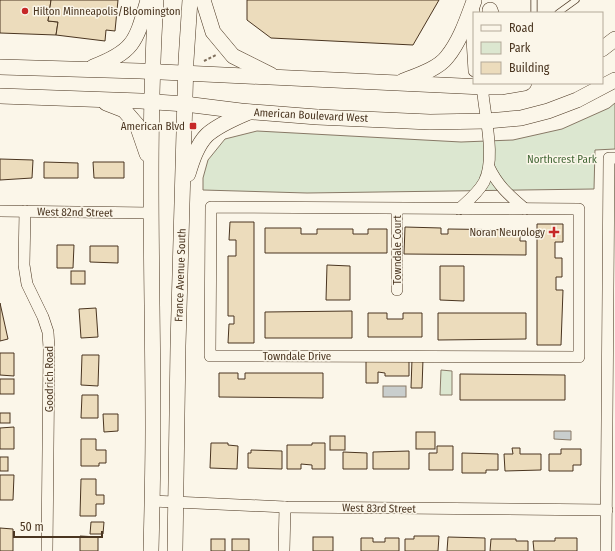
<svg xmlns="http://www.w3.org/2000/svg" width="615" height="551" font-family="'Fira Sans Condensed',sans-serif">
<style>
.green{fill:#dce7d0;stroke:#887966}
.water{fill:#c9cecd;stroke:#887966}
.building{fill:#ecdcbc;stroke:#4a3520}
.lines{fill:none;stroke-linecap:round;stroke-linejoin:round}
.lane-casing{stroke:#4a3520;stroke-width:7}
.street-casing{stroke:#4a3520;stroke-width:12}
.secondary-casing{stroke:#4a3520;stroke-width:16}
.path{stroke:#7f6f5c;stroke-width:2;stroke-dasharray:3 2;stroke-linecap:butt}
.lane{stroke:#fbf6e9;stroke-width:5.5}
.street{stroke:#fbf6e9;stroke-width:11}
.secondary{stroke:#fbf6e9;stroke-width:15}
.poi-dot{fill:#c62828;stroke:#fbf6e9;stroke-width:1.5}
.labels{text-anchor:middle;stroke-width:3;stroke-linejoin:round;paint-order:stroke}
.poi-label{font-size:11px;fill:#4a3520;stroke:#fbf6e9;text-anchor:end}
.street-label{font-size:11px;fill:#4a3520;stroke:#fbf6e9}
.park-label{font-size:11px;fill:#436837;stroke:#fbf6e9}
</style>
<rect width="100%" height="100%" fill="#fbf6e9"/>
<!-- green -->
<g class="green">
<polygon points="615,103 615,149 595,150 594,189 307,193 203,190 203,178 208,160 225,139 257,131 461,142 513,140 562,129 609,108"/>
<polygon points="441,370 452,371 452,395 440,395"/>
</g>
<!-- water -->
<g class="water">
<rect x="383" y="386" width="23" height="11"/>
<polygon points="554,431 571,431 571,440 554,439"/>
</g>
<!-- building -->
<g class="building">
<polygon points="0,0 51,0 48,21 58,22 56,35 0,33"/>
<polygon points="51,0 118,0 115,31 106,30 105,41 56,35 58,22 48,21"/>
<polygon points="247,0 439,0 413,45 271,38 247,20"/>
<polygon points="0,159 33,160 32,178 0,180"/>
<polygon points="44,162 78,163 78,178 44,178"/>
<polygon points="93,162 124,162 124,178 94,178"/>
<polygon points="230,222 254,222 254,343 228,343 229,324 234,324 234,316 228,316 228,256 236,256 236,240 229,240"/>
<polygon points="537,224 563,224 563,242 555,242 555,258 562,258 562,277 556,277 556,290 563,290 561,345 537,345"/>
<polygon points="405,227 441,228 441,234 448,234 448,229 520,230 520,241 526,241 526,255 404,254"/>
<polygon points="265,228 301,228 301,234 317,234 317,229 353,229 353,234 368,234 368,229 387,229 387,253 265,253"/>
<polygon points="57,245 74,245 73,268 57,268"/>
<polygon points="90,246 118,246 118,263 90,262"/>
<polygon points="327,265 350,266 350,300 326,300"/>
<polygon points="440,266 464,266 464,301 440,300"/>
<rect x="71" y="271" width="14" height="13"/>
<polygon points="0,303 8,339 0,341"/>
<polygon points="96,308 98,337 81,338 79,309"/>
<polygon points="352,311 352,338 265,338 265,312"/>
<polygon points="368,313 387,313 387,319 403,319 403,313 422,313 422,337 368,337"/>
<polygon points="438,313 526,313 526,339 438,340"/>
<polygon points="0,353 14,353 14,376 0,375"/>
<polygon points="82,355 99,355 98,386 81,385"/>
<polygon points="366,359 409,360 409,376 385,376 385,373 378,372 378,383 366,383"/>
<polygon points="412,359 423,359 422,388 411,388"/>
<polygon points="219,373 238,373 238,379 245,379 245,373 323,373 323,398 219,397"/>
<polygon points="460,374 565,375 565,400 460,400"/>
<rect x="0" y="379" width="14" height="15"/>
<polygon points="82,395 98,395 98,418 81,418"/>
<rect x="0" y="413" width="10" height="10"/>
<polygon points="103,414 118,414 118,431 104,432"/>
<polygon points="14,427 14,449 0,449 0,428"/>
<rect x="416" y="432" width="19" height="17"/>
<rect x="330" y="436" width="15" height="14"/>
<polygon points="81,439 96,439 96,450 106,450 106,463 99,463 99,466 81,466"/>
<polygon points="211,443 228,443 228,445 238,446 237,469 210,468"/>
<polygon points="312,443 325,443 325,469 312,469 312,465 301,464 301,469 287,469 287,445 312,445"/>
<polygon points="437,446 453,446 453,470 429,470 429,453 437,453"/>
<polygon points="512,448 520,448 520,454 541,454 541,470 505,471 504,454 513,454"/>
<polygon points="561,449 581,449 581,465 573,465 573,471 549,471 549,454 561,454"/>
<polygon points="251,450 282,451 282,469 248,468 248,453 251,453"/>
<polygon points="409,451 409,469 373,469 373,452"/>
<polygon points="343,452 367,453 367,469 343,469"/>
<polygon points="462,453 498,454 498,470 486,470 486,473 462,473"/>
<rect x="0" y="457" width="8" height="14"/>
<polygon points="0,475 14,475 13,500 0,500"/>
<polygon points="81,479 96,479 96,495 104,495 104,504 96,504 96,516 80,516"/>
<polygon points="91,522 104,522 103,534 90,534"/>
<polygon points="0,528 13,529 13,551 0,551"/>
<polygon points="80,536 98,537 98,551 80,551"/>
<polygon points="414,536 439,536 438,551 405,551 405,539 414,539"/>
<rect x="313" y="537" width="20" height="14"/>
<polygon points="448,537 485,538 485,551 447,551"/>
<polygon points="361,538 373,538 373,542 385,542 385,538 399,538 399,551 361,551"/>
<polygon points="555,538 577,538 577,551 534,551 533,541 555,541"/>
<rect x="211" y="539" width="14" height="12"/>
<rect x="232" y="539" width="17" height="12"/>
<polygon points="491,539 516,539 516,541 528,541 528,551 490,551"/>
</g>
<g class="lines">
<!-- lane casing -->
<g class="lane-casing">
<g id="lane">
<polyline points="534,13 534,0"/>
<polyline points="558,13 576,0"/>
</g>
</g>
<!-- street casing -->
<g class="street-casing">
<g id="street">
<polyline points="474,11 472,39 474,71"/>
<path d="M489,167C498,186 509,195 525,209"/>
<polygon points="211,207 579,209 579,357 210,356"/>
<polyline points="397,209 397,290"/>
<path d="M459,209C468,201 478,193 484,182C497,157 483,110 482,83"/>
<polyline points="0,211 151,213"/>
<polyline points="25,211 24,265 27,284 43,317 48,332 49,348 47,551"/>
<polyline points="152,501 285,507 607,510"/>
<polyline points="284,551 285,507"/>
<polyline points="606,551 609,158 615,158"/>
</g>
</g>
<!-- secondary casing -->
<g class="secondary-casing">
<g id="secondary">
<polyline points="203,0 213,32 233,56 271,75"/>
<polyline points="490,10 491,13"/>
<polyline points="602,49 615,39"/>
<polyline points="0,67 140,71 483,87 501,87 524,83"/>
<path d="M93,67C135,51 136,41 148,0"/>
<path d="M403,81C416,76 438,69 447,57C460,41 467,20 474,1"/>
<polyline points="0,96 141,101 185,104 241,111 317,117 430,122 487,121 521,118 548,111 577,100 615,80"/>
<polyline points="106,103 124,110 137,125 147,154"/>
<path d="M188,174C192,161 197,145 207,135C217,126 237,117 249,112"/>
<path d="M151,551C152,510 153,468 153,427C153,285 147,142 156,0"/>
<polyline points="175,551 178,346 186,61 190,0"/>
</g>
</g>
<!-- path -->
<polyline class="path" points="204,61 216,55"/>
<!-- lane -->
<use href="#lane" class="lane"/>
<!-- street -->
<use href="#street" class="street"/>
<!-- secondary -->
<use href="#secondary" class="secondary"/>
</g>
<!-- markers -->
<g class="poi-dot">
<circle cx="25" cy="11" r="4"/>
<rect x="189" y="122" width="8" height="8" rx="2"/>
<path d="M552 226h4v4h4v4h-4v4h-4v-4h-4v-4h4z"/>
</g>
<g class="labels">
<!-- poi labels -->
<g class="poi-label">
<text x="33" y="15" text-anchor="start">Hilton Minneapolis/Bloomington</text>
<text x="185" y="130">American Blvd</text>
<text x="545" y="236">Noran Neurology</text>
</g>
<!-- street labels -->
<g class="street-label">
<text transform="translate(311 115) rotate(3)" y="4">American Boulevard West</text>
<text transform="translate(75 212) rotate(1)" y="4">West 82nd Street</text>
<text transform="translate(397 250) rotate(-90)" y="4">Towndale Court</text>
<text transform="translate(180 275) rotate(-88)" y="4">France Avenue South</text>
<text x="297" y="360">Towndale Drive</text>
<text transform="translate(49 379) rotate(-90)" y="4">Goodrich Road</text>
<text transform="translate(379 508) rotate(1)" y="4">West 83rd Street</text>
</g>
<!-- park labels -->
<g class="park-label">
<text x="562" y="163">Northcrest Park</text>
</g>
</g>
<!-- legend -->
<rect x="473" y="12" width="130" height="72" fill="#fbf6e9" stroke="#b4a999"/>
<rect x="481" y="25" width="20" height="6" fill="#fbf6e9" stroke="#b4a999"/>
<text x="509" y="32" font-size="12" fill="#4a3520">Road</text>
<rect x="481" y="42" width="20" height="12" fill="#dce7d0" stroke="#b4a999"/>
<text x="509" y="52" font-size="12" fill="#4a3520">Park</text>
<rect x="481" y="62" width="20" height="12" fill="#ecdcbc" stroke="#b4a999"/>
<text x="509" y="72" font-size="12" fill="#4a3520">Building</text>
<!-- scale -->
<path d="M14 531v6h88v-6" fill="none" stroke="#4a3520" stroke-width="2"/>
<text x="20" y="531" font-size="12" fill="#4a3520" stroke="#fbf6e9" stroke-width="3" paint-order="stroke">50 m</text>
</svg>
